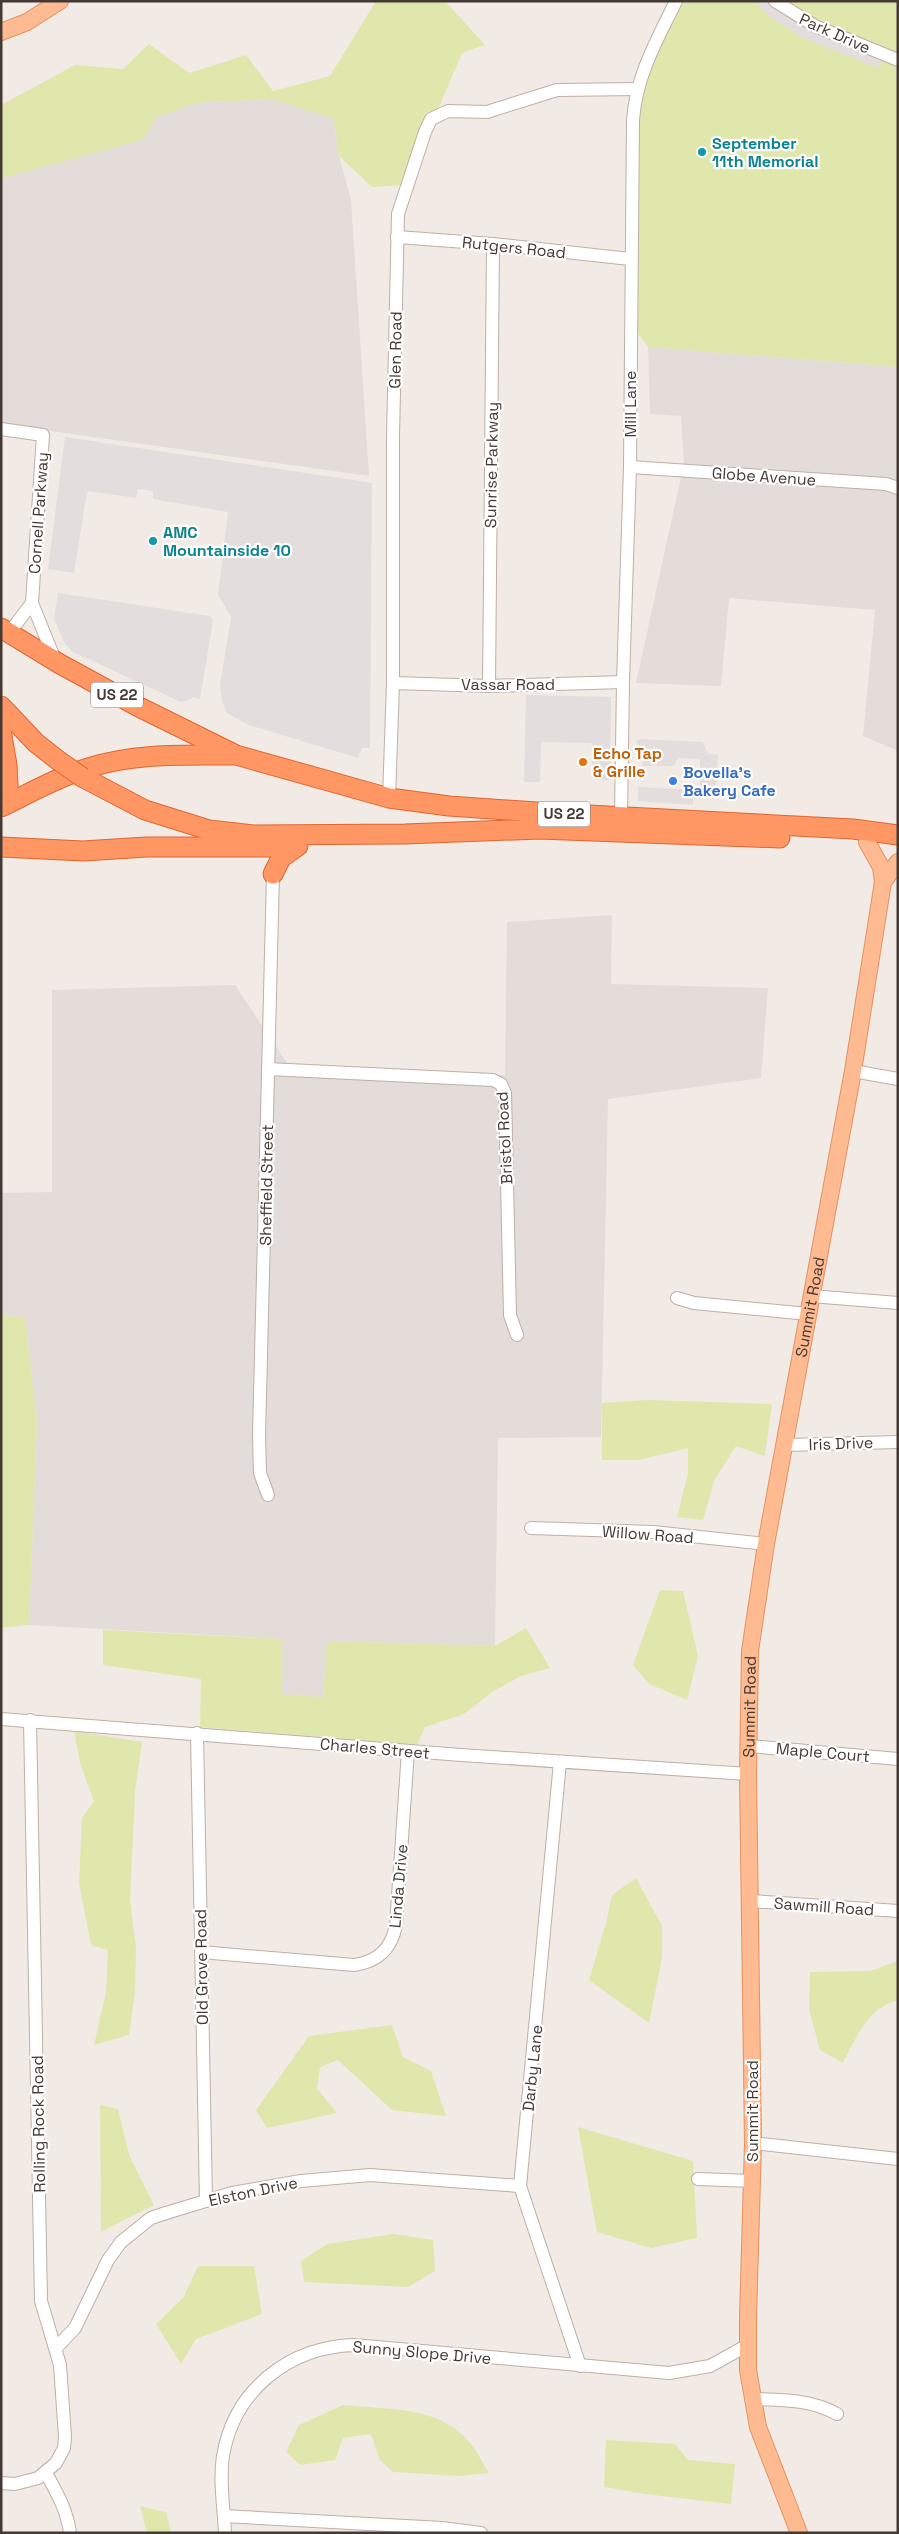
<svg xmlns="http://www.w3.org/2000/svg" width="899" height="2534" font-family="'Space Grotesk',sans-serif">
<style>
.industrial{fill:#e4dcd9}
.green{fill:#e0e7ad}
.parking{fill:#e3dedd}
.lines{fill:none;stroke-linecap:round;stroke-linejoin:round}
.minor-casing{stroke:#beafa7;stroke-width:14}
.major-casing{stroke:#e49161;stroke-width:18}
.highway-casing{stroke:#de6633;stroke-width:21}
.minor{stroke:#fff;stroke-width:12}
.major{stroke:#febb91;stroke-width:16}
.highway{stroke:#fe9763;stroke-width:19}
.highway-bridge-casing{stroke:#de6633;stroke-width:21;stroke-linecap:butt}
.highway-bridge{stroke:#fe9763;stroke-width:19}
.culture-dot{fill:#0f9aa8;stroke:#fff;stroke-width:2}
.food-dot{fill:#e8710a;stroke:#fff;stroke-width:2}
.shop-dot{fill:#3f7fe0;stroke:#fff;stroke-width:2}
.labels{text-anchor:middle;stroke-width:4.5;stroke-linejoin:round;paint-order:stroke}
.shield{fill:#fff;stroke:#7d7471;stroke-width:1}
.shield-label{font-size:15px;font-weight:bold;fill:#453934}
.street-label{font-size:16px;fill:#453934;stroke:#fff}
.culture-label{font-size:16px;font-weight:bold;fill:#0d838f;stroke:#fff;text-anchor:start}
.food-label{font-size:16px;font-weight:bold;fill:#c56008;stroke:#fff;text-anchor:start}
.shop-label{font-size:16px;font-weight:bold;fill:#366cbe;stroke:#fff;text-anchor:start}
</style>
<rect width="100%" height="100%" fill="#f2eae4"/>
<!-- industrial -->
<g class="industrial">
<polygon points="272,99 333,118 339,156 351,200 369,476 1,424 1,178 142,140 157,117 194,103"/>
<polygon points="648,347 898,367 898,751 863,736 875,610 729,598 721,686 636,683 684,463 681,416 650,414"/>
<polygon points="612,915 611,984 768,988 761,1078 608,1099 601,1437 498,1438 495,1646 327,1641 323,1697 281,1694 282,1639 29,1625 37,1422 25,1317 1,1316 1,1193 52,1192 52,990 235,985 291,1069 505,1075 507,922"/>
</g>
<!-- green -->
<g class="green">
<polygon points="376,1 445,1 485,45 462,53 406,185 372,187 339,156 333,118 272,99 194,103 157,117 142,140 1,178 1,105 75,65 123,69 149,44 189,73 246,55 273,91 330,76"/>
<polygon points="676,1 898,1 898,367 648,347 630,323 633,120"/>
<polygon points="1,1316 25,1317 37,1422 29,1625 1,1628"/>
<polygon points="648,1400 772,1404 765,1456 736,1446 714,1481 703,1520 677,1517 688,1473 688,1448 639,1460 602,1460 602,1403"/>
<polygon points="660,1590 683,1591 698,1656 687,1700 649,1684 633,1665"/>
<polygon points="526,1628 550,1668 521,1676 492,1692 464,1714 425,1727 417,1745 200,1727 201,1679 103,1665 103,1630 282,1639 281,1694 323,1697 327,1641 495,1646"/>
<polygon points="74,1731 142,1742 135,1792 130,1900 136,1948 135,1991 129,2035 94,2045 106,1992 108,1950 91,1945 79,1883 82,1818 94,1801 80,1763"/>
<polygon points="636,1878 662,1926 662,1958 649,2023 589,1980 606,1923 612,1895"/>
<path d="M898,1961V2001C869,2005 854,2041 843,2063L820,2050L809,2010L810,1972L870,1971Z"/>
<polygon points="392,2025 403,2057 431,2071 446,2116 392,2110 338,2060 320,2067 317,2089 337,2113 267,2128 256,2110 309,2036"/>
<polygon points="100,2105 118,2109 129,2155 154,2205 101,2232"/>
<polygon points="578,2127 693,2161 697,2238 651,2248 597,2232"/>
<polygon points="393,2234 433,2240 435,2271 408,2287 304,2282 301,2261 327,2244"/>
<polygon points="198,2266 254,2266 262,2314 196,2339 181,2364 156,2324 183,2298"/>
<path d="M343,2405C387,2410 441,2405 471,2444C478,2453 483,2464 489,2473L459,2476L393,2472L380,2460L371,2434L343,2438L335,2460L300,2465L286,2452L299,2425Z"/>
<polygon points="606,2440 675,2444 688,2460 735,2464 731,2504 645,2494 604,2487"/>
<polygon points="140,2506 166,2512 171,2533 147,2533"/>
</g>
<!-- parking -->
<g class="parking">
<polygon points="754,1 769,1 883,58 878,68 803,38 770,17"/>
<polygon points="65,437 372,483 370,748 362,748 358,758 249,725 227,713 222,701 220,685 231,617 218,594 228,512 153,499 153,491 138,489 136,498 87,491 74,573 48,569"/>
<polygon points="58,593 210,616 213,621 200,699 193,697 190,700 181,702 73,652 65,644 54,619"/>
<polygon points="526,695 611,697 610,780 595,780 595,771 592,771 592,743 541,742 540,782 524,782"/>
<polygon points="640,739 703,742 708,754 718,754 716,789 700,789 700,759 678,758 674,766 642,766 644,756 636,742"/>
<polygon points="638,787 694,790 693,805 638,801"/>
</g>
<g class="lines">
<!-- minor casing -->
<g class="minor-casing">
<g id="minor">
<polyline points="775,1 815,26 898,60"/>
<polyline points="397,237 493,244 630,259"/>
<polyline points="1,429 43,435 32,603 55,660"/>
<polyline points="630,467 886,484 898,488"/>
<polyline points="9,633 32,603"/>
<polyline points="393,683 489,686 623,682"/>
<polyline points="489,686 493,244"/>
<polyline points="389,798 393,683 393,436 398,214 425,132 431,119 448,111 487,112 557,90 637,89"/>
<path d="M621,816L623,682L630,467L633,120C636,76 657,40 676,1"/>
<polyline points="268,1069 493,1080 501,1084 505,1093 510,1315 517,1335"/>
<polyline points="853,1071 898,1079"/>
<polyline points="811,1296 898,1303"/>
<polyline points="677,1298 694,1303 808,1314"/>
<polyline points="785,1445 898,1442"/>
<polyline points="268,1495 260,1473 259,1435 273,874"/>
<polyline points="531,1528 653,1532 766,1544"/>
<polyline points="1,1719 461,1755 748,1774"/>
<polyline points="197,1733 206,2201"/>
<polyline points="749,1746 898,1759"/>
<polyline points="560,1762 520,2186 580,2366"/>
<polyline points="751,1901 898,1911"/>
<path d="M201,1952L354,1965C378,1962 392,1948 396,1925L408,1751"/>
<polyline points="753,2143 898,2159"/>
<polyline points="698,2179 752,2181"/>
<polyline points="56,2348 75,2328 108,2260 121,2242 151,2218 166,2213 232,2193 301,2181 370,2175 520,2186"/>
<path d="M751,2399C782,2400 810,2399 837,2414"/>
<path d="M46,2473C57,2493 67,2510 70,2533"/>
<polyline points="1,2483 15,2484 38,2478 56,2463 64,2448 65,2437 60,2365 41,2301 30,1720"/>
<polyline points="224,2516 442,2528 481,2533"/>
<path d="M225,2533C224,2508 219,2481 223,2456C234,2390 289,2347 354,2345L669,2373L710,2366L748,2345"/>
</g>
</g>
<!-- major casing -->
<g class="major-casing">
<g id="major">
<polyline points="1,32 27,22 60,1"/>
<polyline points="883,882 898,862"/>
<path id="s1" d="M799,2533L758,2427L748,2370V2318L753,2143L748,1774L750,1651L766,1544L853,1071L883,882L881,867L867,842"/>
</g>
</g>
<!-- highway casing -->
<g class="highway-casing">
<g id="highway">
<polyline points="1,628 60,664 137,706 236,755 389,798 449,806 551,813 853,829 898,835"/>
<polyline points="1,706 36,743 59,761"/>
<polyline points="1,730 7,765 9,803"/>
<polyline points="82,777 145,810 209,830 253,835 405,834 539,829 780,838"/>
<path d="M1,807C30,793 58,777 88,768C134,753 185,755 232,755"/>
<polyline points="1,847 83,851 147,847 275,847"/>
<polyline points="273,874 281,858 298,846"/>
</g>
</g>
<!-- minor -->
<use href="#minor" class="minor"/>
<!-- major -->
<use href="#major" class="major"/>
<!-- highway -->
<use href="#highway" class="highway"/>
<!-- highway-bridge casing -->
<g class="highway-bridge-casing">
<polyline id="highway-bridge" points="59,761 82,777"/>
</g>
<!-- highway-bridge -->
<use href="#highway-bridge" class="highway-bridge"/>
</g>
<!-- markers -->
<g class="culture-dot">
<circle cx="702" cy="152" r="5"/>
<circle cx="153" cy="541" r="5"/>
</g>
<circle class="food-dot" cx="583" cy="762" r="5"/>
<circle class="shop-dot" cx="673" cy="781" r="5"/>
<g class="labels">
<!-- shield labels -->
<g class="shield">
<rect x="91" y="682.5" width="52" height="25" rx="4"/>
<rect x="538" y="801.5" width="52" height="25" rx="4"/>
</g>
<g class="shield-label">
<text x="117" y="700">US 22</text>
<text x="564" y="819">US 22</text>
</g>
<!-- street labels -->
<g class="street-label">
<text transform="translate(835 33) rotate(24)" y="6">Park Drive</text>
<text transform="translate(514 247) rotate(6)" y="6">Rutgers Road</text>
<text transform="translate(395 350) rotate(-89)" y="6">Glen Road</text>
<text transform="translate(630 404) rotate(-90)" y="6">Mill Lane</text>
<text transform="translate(491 465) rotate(-89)" y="6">Sunrise Parkway</text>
<text transform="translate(764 476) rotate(4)" y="6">Globe Avenue</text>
<text transform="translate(38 513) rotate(-86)" y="6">Cornell Parkway</text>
<text x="508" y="690">Vassar Road</text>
<text transform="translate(504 1138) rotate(-93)" y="6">Bristol Road</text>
<text transform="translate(266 1185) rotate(-89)" y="6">Sheffield Street</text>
<text dy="6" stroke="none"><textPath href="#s1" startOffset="1240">Summit Road</textPath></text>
<text transform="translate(841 1443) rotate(-2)" y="6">Iris Drive</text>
<text transform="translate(648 1534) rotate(4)" y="6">Willow Road</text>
<text dy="6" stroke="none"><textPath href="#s1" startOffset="835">Summit Road</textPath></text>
<text transform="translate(375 1748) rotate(5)" y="6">Charles Street</text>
<text transform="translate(823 1752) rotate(5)" y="6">Maple Court</text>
<text transform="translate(398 1886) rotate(-85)" y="6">Linda Drive</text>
<text transform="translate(824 1906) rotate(4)" y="6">Sawmill Road</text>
<text transform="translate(201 1967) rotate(-91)" y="6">Old Grove Road</text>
<text transform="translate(532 2068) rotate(-84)" y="6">Darby Lane</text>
<text transform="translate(752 2111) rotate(-90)" y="6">Summit Road</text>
<text transform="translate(38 2124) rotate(-91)" y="6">Rolling Rock Road</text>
<text transform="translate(253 2191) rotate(-12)" y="6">Elston Drive</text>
<text transform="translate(422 2352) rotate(5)" y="6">Sunny Slope Drive</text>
</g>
<!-- culture labels -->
<g class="culture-label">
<text x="712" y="149">September<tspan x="712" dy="18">11th Memorial</tspan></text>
<text x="163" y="538">AMC<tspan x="163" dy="18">Mountainside 10</tspan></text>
</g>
<!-- food labels -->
<g class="food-label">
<text x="593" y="759">Echo Tap<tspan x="593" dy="18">&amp; Grille</tspan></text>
</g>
<!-- shop labels -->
<g class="shop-label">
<text x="683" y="778">Bovella's<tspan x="683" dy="18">Bakery Cafe</tspan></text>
</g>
</g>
<!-- border -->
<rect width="899" height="2534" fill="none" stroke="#453934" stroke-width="5"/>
</svg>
